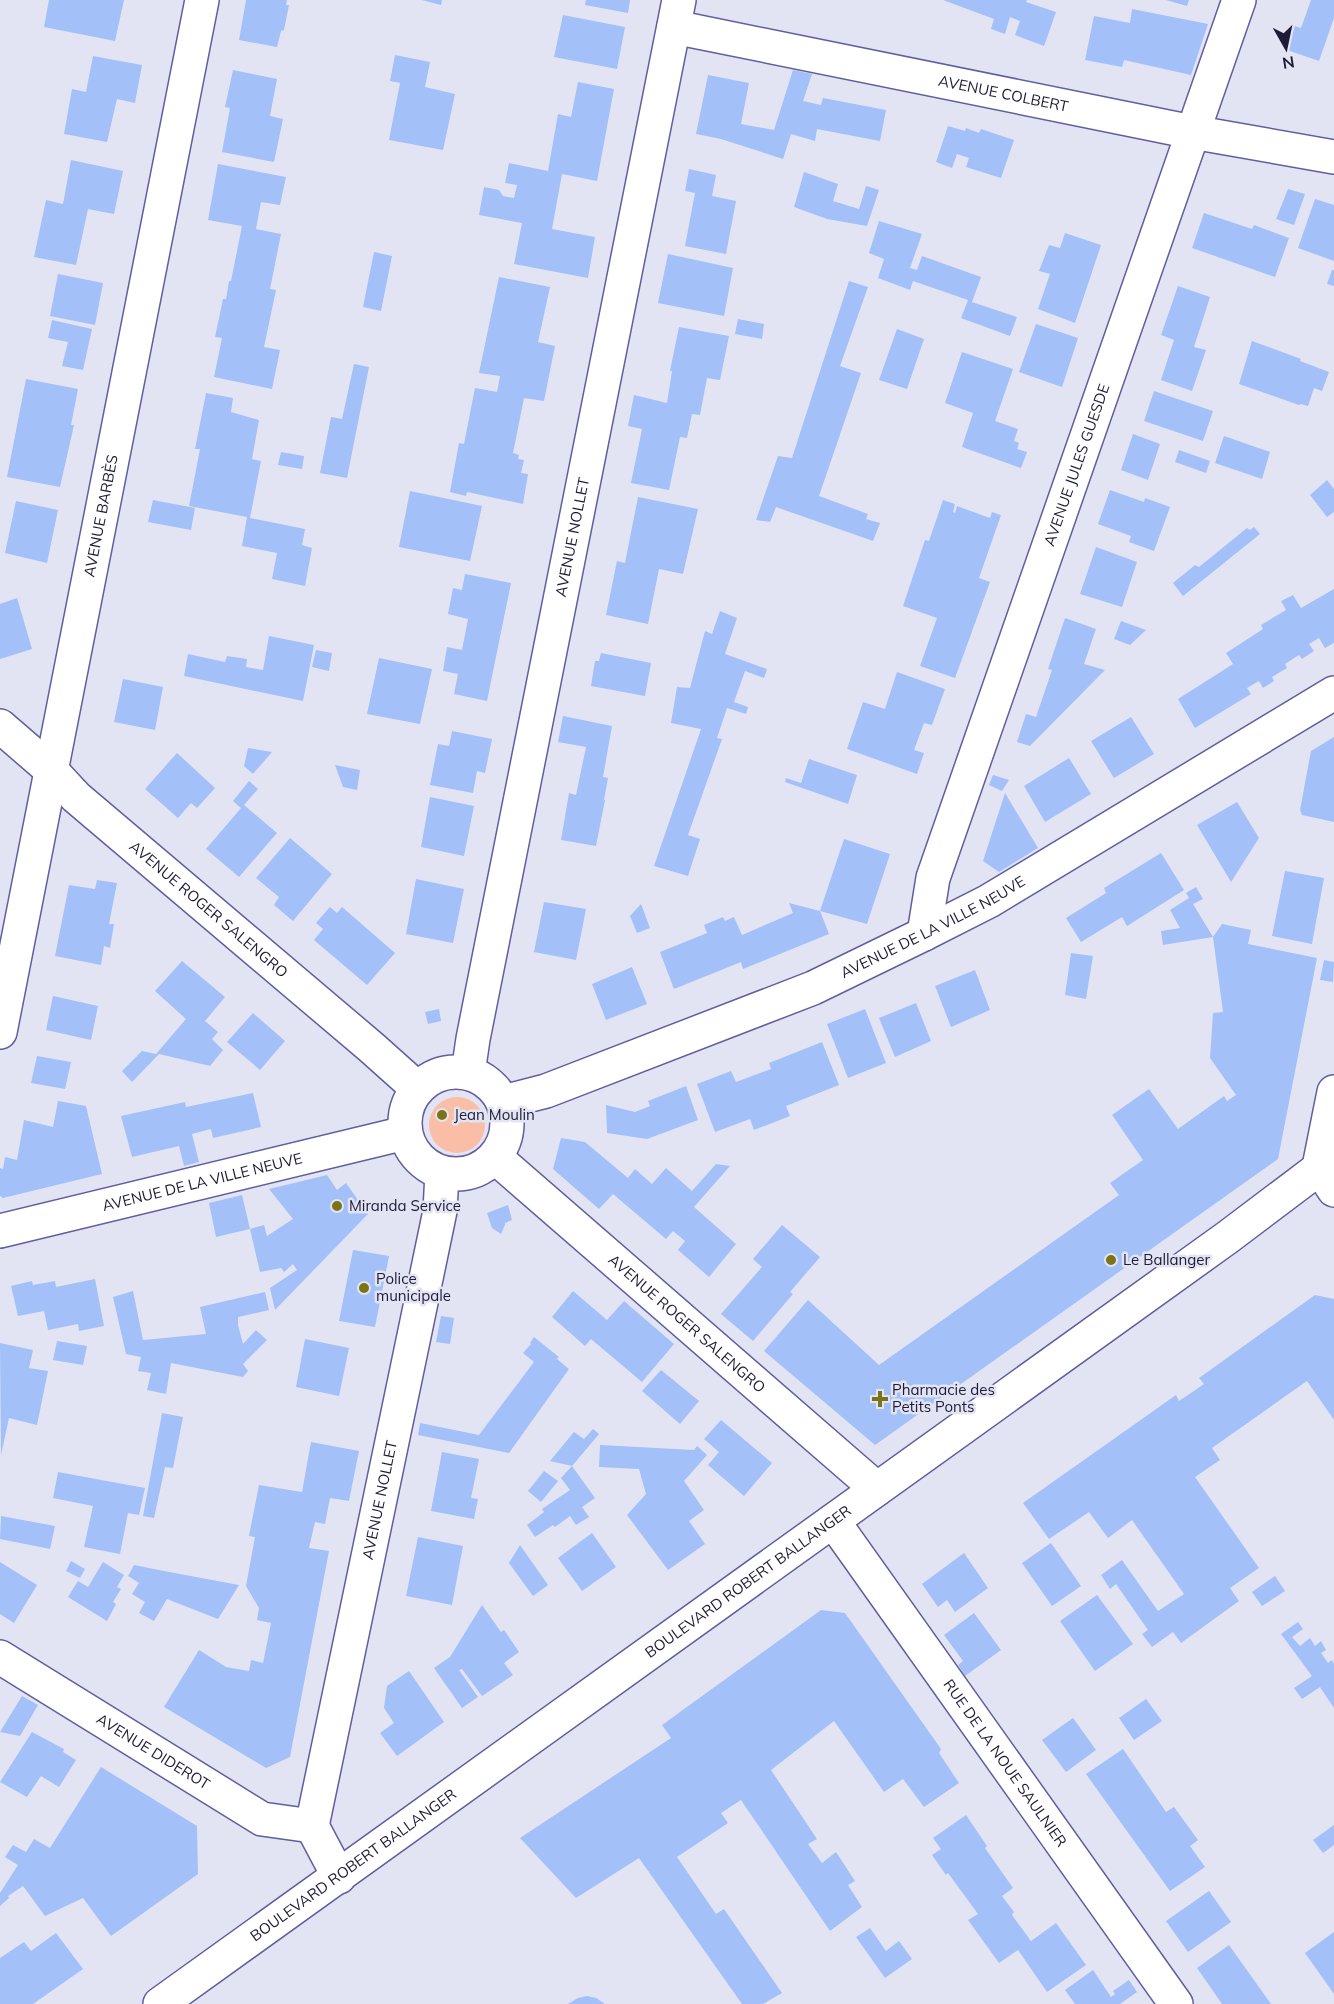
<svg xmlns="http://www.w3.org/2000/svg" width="1334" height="2004" font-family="Mulish,sans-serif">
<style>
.grass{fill:#f9bea5}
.building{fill:#a3c0f9}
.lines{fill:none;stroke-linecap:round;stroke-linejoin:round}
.minor-casing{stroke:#605e9f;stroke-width:36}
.major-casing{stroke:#605e9f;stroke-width:36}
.minor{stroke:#fff;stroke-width:33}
.major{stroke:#fff;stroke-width:33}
.poi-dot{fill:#7c7316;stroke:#e3e4f3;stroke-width:2}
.labels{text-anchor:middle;stroke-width:5;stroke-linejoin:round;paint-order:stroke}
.street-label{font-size:15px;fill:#1d1b36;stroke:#e3e4f3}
.poi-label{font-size:15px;fill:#1d1b36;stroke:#e3e4f3;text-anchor:start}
</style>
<rect width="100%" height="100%" fill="#e3e4f3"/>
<!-- grass -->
<circle class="grass" cx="457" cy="1125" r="28"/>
<!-- building -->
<g class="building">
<polygon points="49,0 124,0 115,41 44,27"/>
<polygon points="246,0 287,0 286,5 289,5 284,30 281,31 277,47 239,40"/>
<polygon points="422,0 442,0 441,5"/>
<polygon points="586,0 630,0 628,13 585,5"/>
<polygon points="943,0 1027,0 1026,2 1056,12 1044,46 1015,35 1020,21 1010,17 1005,34 991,29 994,19"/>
<polygon points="1166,0 1189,0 1187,6"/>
<polygon points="1311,0 1334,0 1334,18 1319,61 1287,50 1295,26 1301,28"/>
<polygon points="1132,9 1208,24 1191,75 1124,60 1122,67 1085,60 1094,16 1130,23"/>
<polygon points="563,15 625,27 617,69 554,57"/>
<polygon points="395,55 430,62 425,87 455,94 443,150 389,140 400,83 390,81"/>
<polygon points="93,56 142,65 135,103 117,99 107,142 64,134 72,89 86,92"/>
<polygon points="233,70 277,79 270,116 283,119 274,162 222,152 230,108 225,107"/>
<polygon points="793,70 812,74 803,101 821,105 823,98 886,110 880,141 817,129 815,141 791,134 783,159 721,139 696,134 708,75 749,83 741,124 774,130"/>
<polygon points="578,82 614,89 597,181 562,174 552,229 595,237 588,278 514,264 522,223 479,215 484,187 499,190 503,196 514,198 517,185 505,183 509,163 548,171 558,114 571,117"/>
<polygon points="948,126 965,131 966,128 979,133 981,129 1014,140 1001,178 966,167 969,158 957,154 952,168 936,162"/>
<polygon points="71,160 123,171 114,214 88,209 76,265 34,257 46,200 63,204"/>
<polygon points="218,164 286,177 280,205 261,202 256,229 281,234 270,289 276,290 264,347 280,350 272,389 214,377 222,338 215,337 223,299 226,299 229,281 231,281 242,226 208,220"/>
<polygon points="689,169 716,175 712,196 736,201 726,254 685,246 695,193 685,191"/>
<polygon points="804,172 838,184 833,201 859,209 866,186 879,190 867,226 827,219 794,207"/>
<polygon points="1288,189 1305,194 1294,225 1276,219"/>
<polygon points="1315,199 1334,205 1334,261 1298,248"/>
<polygon points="1204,213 1252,229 1254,225 1289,238 1275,277 1192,248"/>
<polygon points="879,221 922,234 910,268 917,270 922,256 981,277 972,302 1017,317 1010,336 961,318 968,300 913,281 910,290 878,278 884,259 869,253"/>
<polygon points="1065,233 1101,245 1075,323 1038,309 1050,274 1039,271 1049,245 1060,248"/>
<polygon points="374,252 392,256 381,311 363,307"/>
<polygon points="668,254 733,268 724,316 658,303"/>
<polygon points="1332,270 1334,270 1334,286 1327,284"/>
<polygon points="58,274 103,283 95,325 50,316"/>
<polygon points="499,277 550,287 538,342 555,346 544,401 524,398 513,453 519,455 518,459 524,460 521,473 528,474 523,504 467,492 466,496 450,492 459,443 464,444 475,388 497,392 500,376 479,373"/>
<polygon points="849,281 868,287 840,366 861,373 819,496 868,514 866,519 880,523 873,541 776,507 770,522 756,520 778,456 792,458"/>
<polygon points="1178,286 1210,297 1194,347 1206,350 1192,391 1161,380 1174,340 1161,335"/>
<polygon points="738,319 764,324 762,339 735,334"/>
<polygon points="52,320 92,329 83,370 62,366 68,342 48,338"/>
<polygon points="1036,324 1078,338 1062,387 1019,372"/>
<polygon points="679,327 729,336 720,380 707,378 700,415 692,414 687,438 680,437 669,490 631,483 642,429 628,426 634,395 667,403 672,371 670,371"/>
<polygon points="897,329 924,339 907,389 879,380"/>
<polygon points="1252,341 1301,359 1300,361 1329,372 1322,391 1314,388 1308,406 1301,404 1299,405 1239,384"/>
<polygon points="962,352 1013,369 995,421 1018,429 1014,441 1019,443 1017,449 1027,452 1021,468 962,447 973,413 945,403"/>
<polygon points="354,364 369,367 347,478 320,473 331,417 342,419"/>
<polygon points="26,379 78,389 71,425 74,425 60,487 7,477"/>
<polygon points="1154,391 1213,411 1203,441 1144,421"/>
<polygon points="206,393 233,398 231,412 259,420 252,459 261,461 250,518 305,529 302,545 312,548 305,586 272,579 277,553 242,546 247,517 189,506 200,449 195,449"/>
<polygon points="1133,434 1160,444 1148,480 1121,470"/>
<polygon points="1224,436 1270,452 1262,479 1215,463"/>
<polygon points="1179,450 1210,461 1206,473 1175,462"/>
<polygon points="281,452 304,456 302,469 278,465"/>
<polygon points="1327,480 1334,489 1334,512 1327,517 1310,495"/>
<polygon points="1110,490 1144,502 1145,498 1170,507 1154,551 1129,542 1131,536 1098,524"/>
<polygon points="410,491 482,506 470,561 399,547"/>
<polygon points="638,497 698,509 683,574 659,569 648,624 606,615 617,561 625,563"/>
<polygon points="153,500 195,508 191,530 148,522"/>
<polygon points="943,500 955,504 953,512 955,513 957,506 990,518 992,512 1001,515 979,578 990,582 955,678 920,666 937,618 903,606 925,540 929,541"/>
<polygon points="16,501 58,510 47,563 5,553"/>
<polygon points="1254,527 1260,534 1183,596 1173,583 1195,565 1199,567 1247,528 1250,530"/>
<polygon points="1096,547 1137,562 1122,607 1080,594"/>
<polygon points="465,574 511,583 487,701 454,694 458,674 443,671 447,647 462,650 468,619 448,614 453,588 462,590"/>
<polygon points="1334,589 1334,643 1325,648 1319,638 1309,644 1314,651 1302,659 1299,655 1285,664 1287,668 1272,677 1274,681 1263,688 1259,681 1247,688 1251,694 1195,728 1178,699 1233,664 1226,653 1263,629 1261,625 1286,610 1281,601 1293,595 1301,608"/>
<polygon points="17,598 32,649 0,659 0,604"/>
<polygon points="720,611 737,618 725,654 767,669 764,678 745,671 734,702 748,707 746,714 727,708 717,738 722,739 688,835 700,839 688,876 654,866 701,729 671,723 677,687 690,688 705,631 712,634"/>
<polygon points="1065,618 1096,629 1084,664 1105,670 1030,746 1017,742 1026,714 1036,717 1052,670 1048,669"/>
<polygon points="1121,621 1146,630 1130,645 1114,639"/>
<polygon points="269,636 314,645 303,701 184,676 188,654 225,662 227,656 247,659 246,667 263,670"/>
<polygon points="316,650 332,653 329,671 312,667"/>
<polygon points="601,653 651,663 645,696 591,686 595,661 599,661"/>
<polygon points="379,658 432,669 420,724 367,714"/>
<polygon points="897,672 945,689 932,725 924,723 914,750 924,753 917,774 847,749 863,702 885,709"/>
<polygon points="123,679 163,687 155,730 114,722"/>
<polygon points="563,716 612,726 603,777 608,778 604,800 605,800 596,846 561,840 569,793 576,795 586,747 558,742"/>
<polygon points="1131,717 1154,754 1114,778 1091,741"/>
<polygon points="452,731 492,739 485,773 477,771 473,793 430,785 438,744 449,746"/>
<polygon points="1334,737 1334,822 1302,815 1300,810 1311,751"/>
<polygon points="248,748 272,752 253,774 244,766"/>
<polygon points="177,753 215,788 197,808 191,803 178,818 145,789"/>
<polygon points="1069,758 1091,794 1045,822 1024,786"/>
<polygon points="809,759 857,775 848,804 785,782 786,778 801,783"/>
<polygon points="335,765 360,770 357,790 343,787"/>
<polygon points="993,775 1009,780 1002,791 989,785"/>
<polygon points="249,781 258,789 244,805 277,833 239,877 206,849 241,808 233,801"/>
<polygon points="1005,793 1038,848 999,872 983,861"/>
<polygon points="430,797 474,806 464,856 421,847"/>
<polygon points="1237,802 1259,838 1231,882 1197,825"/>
<polygon points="290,838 332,874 293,921 274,905 279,897 256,878"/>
<polygon points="844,839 890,854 867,924 820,911 829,934 743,969 741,962 674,989 660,952 707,933 704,925 723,917 725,921 734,917 742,935 793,913 789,903 820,911"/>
<polygon points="1161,853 1184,890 1127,926 1122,917 1081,942 1066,918 1106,893 1104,888"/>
<polygon points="1285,871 1324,878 1312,944 1272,936"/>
<polygon points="416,879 464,889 453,943 406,934"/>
<polygon points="97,880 117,883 109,924 114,924 110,948 104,946 101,965 55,956 69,885 95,889"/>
<polygon points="1196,887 1203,899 1193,904 1213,937 1163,945 1161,931 1180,928 1170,910 1189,898 1186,893"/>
<polygon points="544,902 586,909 576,960 534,952"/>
<polygon points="641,904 650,928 637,933 630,916"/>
<polygon points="330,907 337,913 342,907 395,953 367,985 314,940 323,929 316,923"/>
<polygon points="1222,924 1251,930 1248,944 1317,958 1278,1159 875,1445 764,1351 808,1300 879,1365 1119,1195 1110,1183 1143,1160 1112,1115 1149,1089 1178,1129 1224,1096 1227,1101 1236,1095 1210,1058 1213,1013 1223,1012 1213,937"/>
<polygon points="1071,953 1093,956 1086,999 1065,995"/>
<polygon points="1324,960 1334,962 1333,982 1320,980"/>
<polygon points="182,961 225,997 205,1021 218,1032 212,1039 223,1050 210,1066 159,1054 132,1082 122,1071 142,1051 156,1054 186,1019 155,991"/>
<polygon points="632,967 647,1004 606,1020 592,984"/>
<polygon points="975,970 990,1010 951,1027 935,986"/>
<polygon points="53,996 98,1006 91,1040 46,1030"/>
<polygon points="916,1003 931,1041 895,1057 879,1018"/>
<polygon points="439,1009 441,1021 428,1024 425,1012"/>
<polygon points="865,1009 886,1063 848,1078 827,1024"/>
<polygon points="253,1013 285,1041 260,1070 227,1042"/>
<polygon points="822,1042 839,1085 786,1106 790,1116 754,1130 750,1119 715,1132 697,1084 731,1071 736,1082 771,1069 769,1063"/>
<polygon points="37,1056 71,1062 65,1089 31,1083"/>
<polygon points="686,1086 698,1120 647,1139 607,1133 606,1105 635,1112 650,1106 648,1101"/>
<polygon points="253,1093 261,1127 213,1138 211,1129 192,1134 199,1162 184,1166 179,1146 132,1157 121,1116 185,1102 186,1107"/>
<polygon points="58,1101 86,1106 102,1174 3,1198 0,1196 0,1168 3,1169 5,1157 17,1160 24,1120 53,1127"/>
<polygon points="561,1138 585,1142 628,1178 635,1169 652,1184 666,1168 692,1191 716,1164 730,1166 694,1207 736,1244 709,1277 678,1250 685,1241 673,1231 666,1239 613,1194 599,1209 553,1169"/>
<polygon points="327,1175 337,1190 346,1183 368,1214 275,1310 270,1288 297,1270 293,1264 284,1272 281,1268 260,1272 250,1229 264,1225 267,1236 293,1219 269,1189"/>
<polygon points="242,1195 250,1229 216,1237 209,1203"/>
<polygon points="508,1205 512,1220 505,1223 505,1225 501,1234 492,1228 487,1213"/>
<polygon points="782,1225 820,1257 790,1292 793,1294 753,1341 721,1314 762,1267 753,1259"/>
<polygon points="353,1250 389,1256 375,1327 339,1321"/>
<polygon points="95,1279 104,1326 79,1331 78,1324 48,1330 44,1311 18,1316 11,1286 32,1281 33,1285 55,1281 56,1287"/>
<polygon points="133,1291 143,1340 206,1334 200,1307 265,1292 269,1310 238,1317 238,1325 243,1344 256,1330 267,1340 243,1364 248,1371 243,1377 171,1363 166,1394 147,1390 151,1373 138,1371 141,1357 126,1354 113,1297"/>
<polygon points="573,1291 607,1320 624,1301 674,1344 642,1382 591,1339 585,1346 552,1317"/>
<polygon points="1315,1295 1334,1299 1334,1420 1307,1381 1212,1448 1220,1460 1195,1477 1259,1568 1230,1588 1239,1601 1181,1643 1173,1632 1152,1647 1142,1634 1148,1630 1116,1584 1110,1589 1101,1575 1122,1560 1158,1611 1184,1594 1132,1520 1108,1538 1089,1512 1049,1539 1023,1503 1176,1395 1179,1401 1204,1384 1199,1378"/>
<polygon points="441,1316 454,1318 450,1344 436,1342"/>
<polygon points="534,1337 559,1357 557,1359 569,1369 509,1453 418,1435 420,1423 479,1435 534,1362 523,1353 531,1344 530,1343"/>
<polygon points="305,1339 349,1348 339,1396 296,1387"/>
<polygon points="57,1341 87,1346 83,1365 53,1360"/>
<polygon points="0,1343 33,1350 29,1368 48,1371 37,1425 9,1418 1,1455"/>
<polygon points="661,1370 699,1401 680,1424 642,1391"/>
<polygon points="162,1413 183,1417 173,1468 165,1467 154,1518 143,1516"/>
<polygon points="721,1420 772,1463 744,1496 708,1465 719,1452 704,1439"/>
<polygon points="593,1429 599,1434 572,1466 550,1461 574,1432 584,1439"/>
<polygon points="311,1442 359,1451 349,1501 330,1498 325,1524 315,1522 309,1548 329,1551 290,1757 266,1768 164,1707 199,1650 226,1667 249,1671 251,1660 263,1663 271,1623 257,1620 259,1608 246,1586 255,1537 249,1536 259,1485 302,1492"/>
<polygon points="600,1445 694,1450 697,1446 707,1455 684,1481 704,1510 689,1521 705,1544 668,1570 627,1515 646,1494 639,1469 599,1467"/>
<polygon points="442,1452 479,1459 471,1498 478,1499 474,1519 431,1511"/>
<polygon points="572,1466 595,1498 582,1507 589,1517 576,1525 570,1516 555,1527 553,1525 535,1537 527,1525 544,1512 542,1509 570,1490 561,1478"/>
<polygon points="544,1471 558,1481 541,1502 528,1491"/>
<polygon points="58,1472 145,1488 139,1515 128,1513 120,1554 84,1547 93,1506 53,1498"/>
<polygon points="1,1516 55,1526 50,1549 0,1539"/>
<polygon points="592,1533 616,1567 582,1591 558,1558"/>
<polygon points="418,1537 463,1546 452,1605 406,1596"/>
<polygon points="1051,1543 1081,1586 1052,1606 1022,1563"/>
<polygon points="520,1545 548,1585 533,1596 509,1563"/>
<polygon points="964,1553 988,1588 955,1612 947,1600 938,1607 922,1584"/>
<polygon points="71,1561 85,1569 80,1578 66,1571"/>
<polygon points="0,1562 37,1585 14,1623 0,1614"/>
<polygon points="103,1562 124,1575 117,1587 121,1589 113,1602 116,1604 107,1621 68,1597 78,1581 88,1587"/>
<polygon points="134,1565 164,1571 239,1585 218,1619 167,1599 154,1621 139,1613 145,1602 132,1594 139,1583 128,1576"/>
<polygon points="1275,1576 1285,1591 1262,1606 1252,1592"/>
<polygon points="1097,1595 1133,1644 1095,1671 1060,1621"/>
<polygon points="482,1605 501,1632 504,1630 519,1652 504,1663 513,1675 482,1696 462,1669 459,1670 478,1697 462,1708 434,1668 450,1657"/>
<polygon points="821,1610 845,1613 941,1749 939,1753 959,1783 924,1807 903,1779 884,1792 834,1721 771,1770 817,1839 808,1844 822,1863 836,1852 855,1881 848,1885 862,1907 830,1931 741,1800 721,1813 728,1823 677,1857 716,1914 724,1909 782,1993 763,2004 742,2004 639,1858 576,1898 520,1838 671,1738 662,1725"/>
<polygon points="974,1613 1001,1650 965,1676 958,1665 963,1661 944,1635"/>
<polygon points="1298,1622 1303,1629 1292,1637 1300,1646 1310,1638 1315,1646 1321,1641 1326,1650 1321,1653 1328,1663 1332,1660 1334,1664 1334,1708 1320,1687 1302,1699 1294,1688 1312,1676 1281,1634"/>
<polygon points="409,1671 444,1722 397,1756 380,1733 394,1723 384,1708 387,1686"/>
<polygon points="22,1696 38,1705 20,1736 0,1732"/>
<polygon points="1146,1699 1162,1721 1134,1740 1119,1718"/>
<polygon points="1073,1718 1096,1750 1066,1772 1042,1740"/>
<polygon points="32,1732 64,1749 63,1752 76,1760 59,1787 41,1776 27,1797 0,1782"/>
<polygon points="1123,1749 1166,1812 1174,1807 1198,1840 1190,1846 1205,1867 1170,1891 1086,1774"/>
<polygon points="101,1767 197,1826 198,1874 111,1936 83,1898 45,1916 23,1886 8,1896 9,1898 0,1906 0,1893 18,1865 5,1857 13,1845 26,1852 34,1839 50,1848"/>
<polygon points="966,1815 987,1846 985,1848 1013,1888 1002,1896 1014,1912 1012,1915 1031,1941 1056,1923 1086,1965 1047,1992 1018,1950 999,1963 968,1920 978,1914 948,1873 946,1875 932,1855 941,1849 933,1838"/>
<polygon points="1334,1825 1334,1845 1323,1853 1313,1840"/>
<polygon points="1209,1891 1231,1922 1188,1952 1166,1921"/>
<polygon points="870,1928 886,1951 899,1941 912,1959 885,1978 856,1937"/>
<polygon points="1334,1932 1334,1994 1305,1953"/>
<polygon points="56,1933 83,1969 33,2004 0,2004 0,1958 24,1942 31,1951"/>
<polygon points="1229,1945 1271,2004 1222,2004 1197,1968"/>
<polygon points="1093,1970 1111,1997 1115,1994 1113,1991 1129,1980 1137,1992 1120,2004 1075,2004 1065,1990"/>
<polygon points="587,1996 596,1998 605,2004 568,2004 578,1998"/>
</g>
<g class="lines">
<!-- minor casing -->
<g class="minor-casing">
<g id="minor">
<path id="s1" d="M674,27L1192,132L1334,157"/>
<path id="s2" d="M0,726L51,770L76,797L371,1047L418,1089"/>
<path id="s3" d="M924,934L933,878L1239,0"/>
<path id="s4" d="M0,1032L202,0"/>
<circle cx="456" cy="1123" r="51"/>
<path id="s5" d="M468,1073L473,1039L679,0"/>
<polyline points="1334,1092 1319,1167 1334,1190"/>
<path id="s6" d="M503,1102L546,1091L813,988L924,934L989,901L1334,693"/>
<path id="s7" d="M495,1157L877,1489"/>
<path id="s8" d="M0,1231L405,1133"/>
<path id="s9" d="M833,1521L1176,2004"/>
<path id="s10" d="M0,1657L262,1819L312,1826"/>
<path id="s11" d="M312,1826L440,1211L442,1173"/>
<polyline points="312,1826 339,1877"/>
</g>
</g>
<!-- major casing -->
<g class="major-casing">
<g id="major">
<path id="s12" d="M160,2004L1228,1237L1334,1157"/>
</g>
</g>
<!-- minor -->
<use href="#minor" class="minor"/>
<!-- major -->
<use href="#major" class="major"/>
</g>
<!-- markers -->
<g class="poi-dot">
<circle cx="442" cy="1115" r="6"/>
<circle cx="337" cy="1206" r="6"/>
<circle cx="1111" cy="1260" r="6"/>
<circle cx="364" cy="1288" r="6"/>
<path d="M877 1390h6v6h6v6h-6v6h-6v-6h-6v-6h6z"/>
</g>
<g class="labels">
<!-- street labels -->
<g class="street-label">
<text dy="5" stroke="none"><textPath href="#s1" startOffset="336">AVENUE COLBERT</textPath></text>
<text dy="5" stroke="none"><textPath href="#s3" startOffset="494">AVENUE JULES GUESDE</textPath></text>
<text dy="5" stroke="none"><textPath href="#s4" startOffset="526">AVENUE BARBÈS</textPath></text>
<text dy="5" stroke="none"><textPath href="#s5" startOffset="546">AVENUE NOLLET</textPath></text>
<text dy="5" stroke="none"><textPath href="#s2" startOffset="278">AVENUE ROGER SALENGRO</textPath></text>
<text dy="5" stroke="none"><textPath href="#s6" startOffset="465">AVENUE DE LA VILLE NEUVE</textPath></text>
<text dy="5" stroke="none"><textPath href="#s8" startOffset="208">AVENUE DE LA VILLE NEUVE</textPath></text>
<text dy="5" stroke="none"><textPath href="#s7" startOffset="254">AVENUE ROGER SALENGRO</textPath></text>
<text dy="5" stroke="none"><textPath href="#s11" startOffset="333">AVENUE NOLLET</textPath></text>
<text dy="5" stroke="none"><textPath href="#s12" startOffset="724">BOULEVARD ROBERT BALLANGER</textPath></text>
<text dy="5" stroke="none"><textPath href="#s10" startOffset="180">AVENUE DIDEROT</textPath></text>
<text dy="5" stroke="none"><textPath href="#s9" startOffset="297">RUE DE LA NOUE SAULNIER</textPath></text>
<text dy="5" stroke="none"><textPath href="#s12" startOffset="238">BOULEVARD ROBERT BALLANGER</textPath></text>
</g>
<!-- poi labels -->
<g class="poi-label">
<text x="454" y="1120">Jean Moulin</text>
<text x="349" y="1211">Miranda Service</text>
<text x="1123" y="1265">Le Ballanger</text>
<text x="376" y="1284">Police<tspan x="376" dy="17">municipale</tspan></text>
<text x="892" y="1395">Pharmacie des<tspan x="892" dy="17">Petits Ponts</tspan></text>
</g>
</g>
<!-- north arrow -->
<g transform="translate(1286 48) rotate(171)" stroke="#e3e4f3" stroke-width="4.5" paint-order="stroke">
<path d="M0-4.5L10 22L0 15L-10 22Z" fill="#1d1b36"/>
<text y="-9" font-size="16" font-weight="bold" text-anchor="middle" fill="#1d1b36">N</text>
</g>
</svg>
